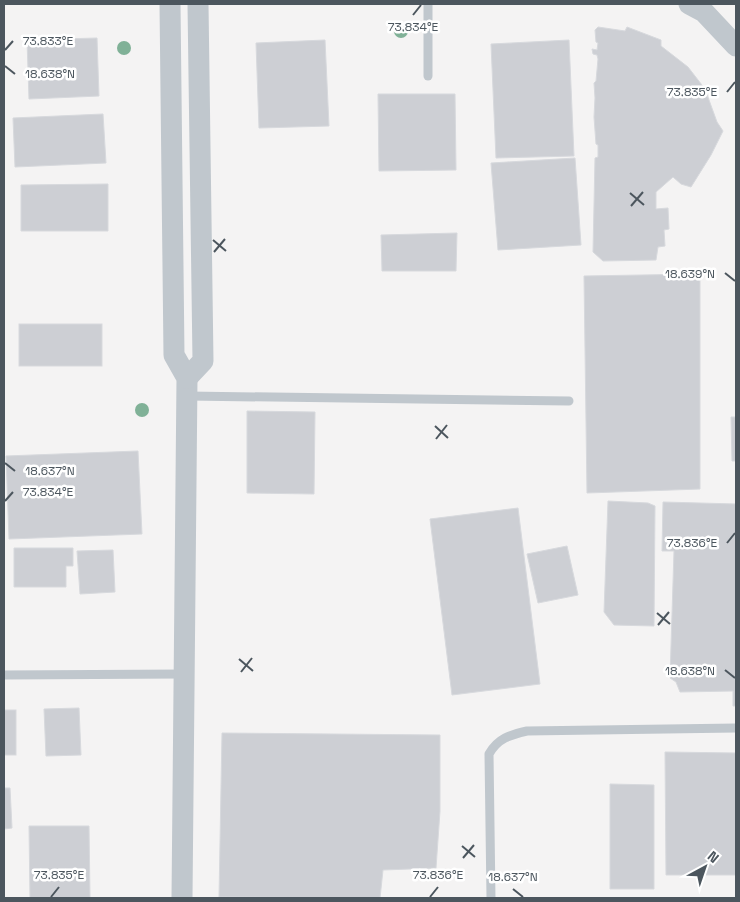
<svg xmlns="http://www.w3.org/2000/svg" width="740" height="902" font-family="'Space Grotesk',sans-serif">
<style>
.building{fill:#cdcfd4;stroke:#d7d9dd}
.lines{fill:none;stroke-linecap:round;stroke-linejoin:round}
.service{stroke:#c0c7cd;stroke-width:9}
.tertiary{stroke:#c0c7cd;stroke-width:21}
.tree{fill:#80b197}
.ticks{fill:none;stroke:#4c565e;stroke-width:2}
.ticks-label{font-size:12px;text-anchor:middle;fill:#4c565e;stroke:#fff;stroke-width:5;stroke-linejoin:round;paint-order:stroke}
</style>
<rect width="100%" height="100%" fill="#f4f3f3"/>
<!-- building -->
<g class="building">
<polygon points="598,27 625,31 627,27 661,40 661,46 688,67 705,89 717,122 723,131 711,155 691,187 681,184 673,177 656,192 656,209 668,208 669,229 664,230 665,246 658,247 656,260 603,261 593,252 595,158 598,157 598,145 596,144 594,117 595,98 594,83 596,81 598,59 597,55 593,54 592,49 597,50 598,43 596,42 595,30"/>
<polygon points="97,38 99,96 29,99 27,40"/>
<polygon points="325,40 329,126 259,128 256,43"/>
<polygon points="569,40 574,156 496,158 491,44"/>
<polygon points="378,94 455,94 456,170 379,171"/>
<polygon points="103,114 106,163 15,167 13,118"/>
<polygon points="575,158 581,245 498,250 491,163"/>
<polygon points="108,184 108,231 21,231 21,185"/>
<polygon points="457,233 456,271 382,271 381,235"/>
<polygon points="700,274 700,489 587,493 584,276"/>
<rect x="19" y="324" width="83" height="42"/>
<polygon points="247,411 315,412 314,494 247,493"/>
<polygon points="731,417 736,417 736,461 732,461"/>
<polygon points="138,451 142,534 9,539 6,456"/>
<polygon points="608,501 648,503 655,506 654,626 614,625 604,612"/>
<polygon points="663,502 736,504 736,706 733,706 733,691 680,692 676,682 670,678 674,551 662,551"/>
<polygon points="518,508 540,684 452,695 430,519"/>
<polygon points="567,546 578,595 538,603 527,554"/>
<polygon points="14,548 73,548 73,566 66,566 66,587 14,587"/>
<polygon points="113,550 115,592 80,594 77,551"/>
<polygon points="79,708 81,755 46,756 44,709"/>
<rect x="4" y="710" width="12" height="45"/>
<polygon points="222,733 440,735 440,811 436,868 383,870 380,898 219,897"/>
<polygon points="665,752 736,753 736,875 666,875"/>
<polygon points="610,784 654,785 654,889 610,889"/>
<polygon points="4,788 10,788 12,828 4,829"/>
<polygon points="29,826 89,826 90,898 30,898"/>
</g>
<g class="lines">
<!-- service -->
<g class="service">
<polyline points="428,4 428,76"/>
<polyline points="188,396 569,401"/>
<polyline points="4,675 183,674"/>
<path d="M491,898L489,754C498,738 510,735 527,731L736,728"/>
</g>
<!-- tertiary -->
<g class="tertiary">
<polyline points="170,4 174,355 187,378 182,898"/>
<polyline points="689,4 704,12 736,46"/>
<polyline points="187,378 203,361 198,4"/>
</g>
</g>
<!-- trees -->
<g class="tree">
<circle cx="401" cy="31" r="7"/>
<circle cx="124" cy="48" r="7"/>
<circle cx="142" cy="410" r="7"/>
</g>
<!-- ticks -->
<path class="ticks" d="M413,15L421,5M5,50L13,41M5,66L15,74M727,92L735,82M630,193L644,205M631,206L643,192M213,240L226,251M214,252L225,239M725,273L735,281M435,426L448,438M436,439L447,425M5,463L15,471M5,501L13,492M727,543L735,533M657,613L670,624M658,625L669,612M239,659L253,671M725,670L735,678M241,672L252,658M462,846L475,857M463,858L474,845M513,889L523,897M51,897L59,887M430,897L438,887"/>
<g class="ticks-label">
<text x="413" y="31">73.834°E</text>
<text x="48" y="45">73.833°E</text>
<text x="50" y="78">18.638°N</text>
<text x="692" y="96">73.835°E</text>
<text x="690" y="278">18.639°N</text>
<text x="50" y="475">18.637°N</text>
<text x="48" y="496">73.834°E</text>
<text x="692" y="547">73.836°E</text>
<text x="690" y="675">18.638°N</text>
<text x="59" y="879">73.835°E</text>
<text x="438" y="879">73.836°E</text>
<text x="513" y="881">18.637°N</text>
</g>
<!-- border -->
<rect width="740" height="902" fill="none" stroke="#4c565e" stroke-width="10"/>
<!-- north arrow -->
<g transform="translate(705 867) rotate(40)" stroke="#ffffff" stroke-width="4" paint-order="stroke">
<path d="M0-4L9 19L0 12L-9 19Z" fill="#4c565e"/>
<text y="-8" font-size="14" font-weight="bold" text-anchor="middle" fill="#4c565e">N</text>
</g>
</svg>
